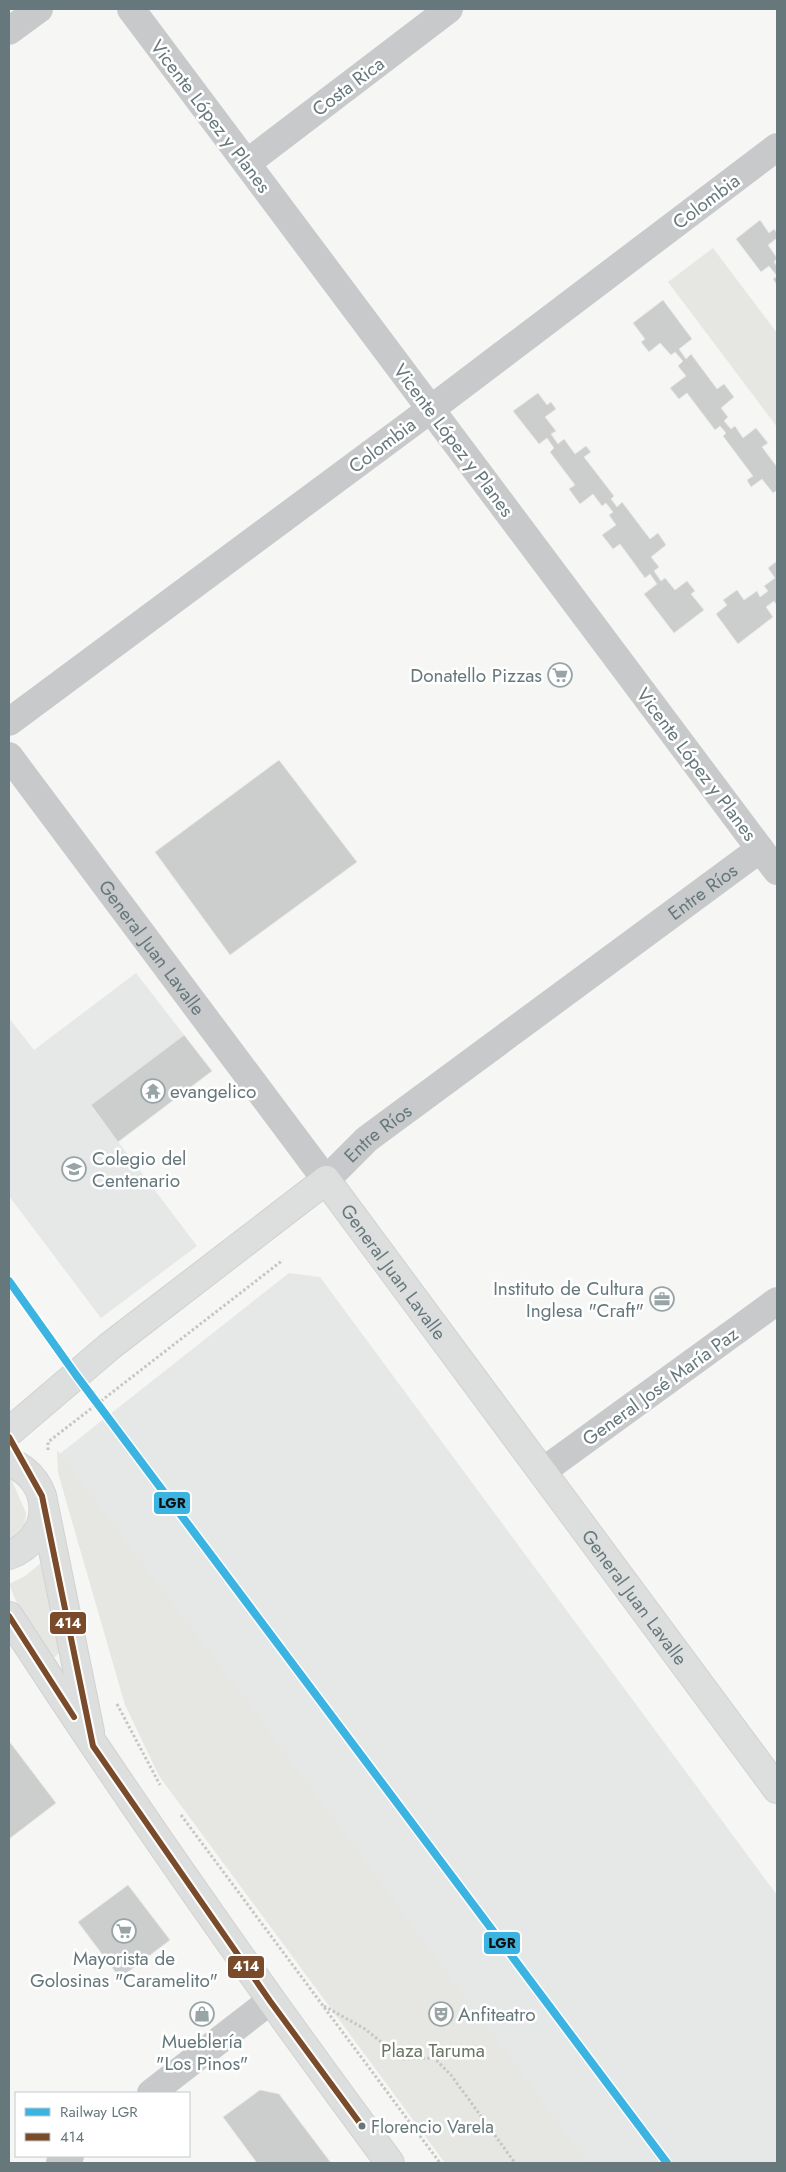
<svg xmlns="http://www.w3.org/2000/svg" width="786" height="2172" font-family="Jost,sans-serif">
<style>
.built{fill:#e6e7e7}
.green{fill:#e6e7e3}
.building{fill:#cccdcd;stroke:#e6e6e4}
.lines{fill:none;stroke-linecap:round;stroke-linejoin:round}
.secondary-casing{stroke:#d1d2d2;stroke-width:30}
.path{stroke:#c6c6c7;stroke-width:3;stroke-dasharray:2.5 2.5;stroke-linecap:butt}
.minor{stroke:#c7c9ca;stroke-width:28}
.tertiary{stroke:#c7c9ca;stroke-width:28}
.secondary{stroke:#dddede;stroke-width:28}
.bus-1-casing{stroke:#fff;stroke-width:10}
.bus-1{stroke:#7a4b2a;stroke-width:6}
.rail-1-casing{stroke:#fff;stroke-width:11}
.rail-1{stroke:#3cb4e2;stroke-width:8}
.bus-dot{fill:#66787c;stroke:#fff;stroke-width:2}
.labels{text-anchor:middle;stroke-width:5;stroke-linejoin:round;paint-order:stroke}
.bus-label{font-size:18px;fill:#66787c;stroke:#fff;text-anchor:start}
.street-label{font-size:19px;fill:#66787c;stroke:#fff}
.poi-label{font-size:19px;fill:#66787c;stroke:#fff;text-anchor:start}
.park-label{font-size:19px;fill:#6b7564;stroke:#fff}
.line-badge{stroke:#fff;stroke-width:2}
.badge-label{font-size:14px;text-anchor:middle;font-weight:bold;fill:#fff}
.pale-badge-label{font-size:14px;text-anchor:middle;font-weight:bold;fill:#111}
</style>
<rect width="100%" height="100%" fill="#f6f6f5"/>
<!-- built -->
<g class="built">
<polygon points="136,973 184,1035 91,1106 197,1246 101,1318 9,1196 9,1018 34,1050"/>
<polygon points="289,1273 320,1277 777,1895 777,2163 450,2163 127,1699 57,1456"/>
</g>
<!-- green -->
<g class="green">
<polygon points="713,248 777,333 777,427 668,282"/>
<polygon points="57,1450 243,1696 588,2163 445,2163 159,1776 125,1705 58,1473"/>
<polygon points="9,1474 26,1513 24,1528 9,1543"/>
<polygon points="41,1563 63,1648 55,1657 41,1652 24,1621 9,1584 25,1576"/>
</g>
<!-- building -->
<g class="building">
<polygon points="760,220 769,233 774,229 777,233 777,238 768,245 777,258 774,262 777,266 777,285 773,279 777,276 769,266 761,272 736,239"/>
<polygon points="663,300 692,339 679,349 686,359 691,354 717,389 724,384 734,397 721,408 728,417 724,421 731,429 735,426 743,438 756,428 768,443 762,447 777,467 777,490 773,493 762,479 751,487 747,480 753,476 723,436 726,433 720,426 715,430 687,393 679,399 670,388 686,376 678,366 683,361 675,352 671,355 660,343 649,352 641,342 645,339 633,323"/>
<polygon points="538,393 547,405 551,402 556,409 545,417 556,431 551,434 558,444 564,439 575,454 586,446 591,452 584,457 614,496 611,499 617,507 622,502 650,539 658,533 666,545 651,557 659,567 654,571 661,581 665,578 675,590 687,581 695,591 691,594 704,610 674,633 644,594 657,584 650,574 645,578 620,544 613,549 602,535 616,525 609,515 613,512 606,503 602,506 593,494 580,504 569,489 575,485 550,452 554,448 547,438 539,444 513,411"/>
<polygon points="777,561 777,606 774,601 766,607 773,617 738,644 716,614 727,605 723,600 737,590 744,600 757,591 760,597 768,591 764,586 775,578 768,568"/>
<polygon points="279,760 357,862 230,955 155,852"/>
<polygon points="184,1035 212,1071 118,1142 91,1105"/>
<polygon points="9,1741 56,1803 9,1839"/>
<polygon points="128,1885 170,1940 120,1978 78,1922"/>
<polygon points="260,2090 279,2094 331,2163 257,2163 223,2117"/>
</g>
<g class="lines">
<!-- secondary casing -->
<g class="secondary-casing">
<g id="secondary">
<path id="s3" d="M9,1432L110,1346L326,1180L777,1789"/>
<path d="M9,1462C55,1480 55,1538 9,1555"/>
<polyline points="42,1496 90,1732"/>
<path d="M9,1616C130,1803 258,1985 390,2163"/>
</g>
</g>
<!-- path -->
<g class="path">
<polyline points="48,1450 48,1442 283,1260"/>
<polyline points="117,1704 160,1785"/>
<polyline points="181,1815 440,2163"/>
<polyline points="324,2006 365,2029 402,2059 434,2058 451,2075 515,2163"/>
</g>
<!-- minor -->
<g class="minor">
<polyline points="131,9 760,849"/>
<polyline points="9,31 39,9"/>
<polyline points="247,163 449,9"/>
<polyline points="9,722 431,409 777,147"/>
<path id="s1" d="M9,756L326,1180"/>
<polyline points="151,2093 270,2001"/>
<polyline points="60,2163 70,2156"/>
</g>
<!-- tertiary -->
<g class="tertiary">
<path id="s2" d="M326,1180L367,1139L760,849L777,871"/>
<polyline points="543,1471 777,1301"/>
</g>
<!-- secondary -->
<use href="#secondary" class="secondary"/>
<!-- bus-1 casing -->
<g class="bus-1-casing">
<g id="bus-1">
<polyline points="9,1437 42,1496 93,1746 270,2001 362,2126"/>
<polyline points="9,1616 74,1717"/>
</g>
</g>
<!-- bus-1 -->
<use href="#bus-1" class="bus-1"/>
<!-- rail-1 casing -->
<g class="rail-1-casing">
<polyline id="rail-1" points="9,1281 76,1375 667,2163"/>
</g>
<!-- rail-1 -->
<use href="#rail-1" class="rail-1"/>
</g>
<!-- icons -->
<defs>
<g id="supermarket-ring" transform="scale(1.25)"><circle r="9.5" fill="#fff" stroke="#98a4a6" stroke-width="1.5"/><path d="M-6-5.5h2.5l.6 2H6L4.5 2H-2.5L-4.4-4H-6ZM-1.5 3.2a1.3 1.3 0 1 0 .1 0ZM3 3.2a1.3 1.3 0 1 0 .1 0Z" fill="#98a4a6"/></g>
<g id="temple-ring" transform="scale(1.25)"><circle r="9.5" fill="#fff" stroke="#98a4a6" stroke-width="1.5"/><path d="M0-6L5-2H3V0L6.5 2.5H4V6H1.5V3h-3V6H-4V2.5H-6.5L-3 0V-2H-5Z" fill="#98a4a6"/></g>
<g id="school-ring" transform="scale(1.25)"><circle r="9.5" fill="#fff" stroke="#98a4a6" stroke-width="1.5"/><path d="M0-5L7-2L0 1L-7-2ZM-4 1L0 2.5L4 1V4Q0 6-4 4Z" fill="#98a4a6"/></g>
<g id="office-ring" transform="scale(1.25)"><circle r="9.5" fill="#fff" stroke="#98a4a6" stroke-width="1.5"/><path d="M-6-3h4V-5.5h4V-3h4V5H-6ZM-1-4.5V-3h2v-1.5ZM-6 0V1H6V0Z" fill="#98a4a6"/></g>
<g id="shop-ring" transform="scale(1.25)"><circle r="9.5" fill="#fff" stroke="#98a4a6" stroke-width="1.5"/><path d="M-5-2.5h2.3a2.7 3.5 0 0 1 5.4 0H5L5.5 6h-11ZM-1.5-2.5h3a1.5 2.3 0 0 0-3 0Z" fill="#98a4a6"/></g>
<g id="theatre-ring" transform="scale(1.25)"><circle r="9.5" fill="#fff" stroke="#98a4a6" stroke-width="1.5"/><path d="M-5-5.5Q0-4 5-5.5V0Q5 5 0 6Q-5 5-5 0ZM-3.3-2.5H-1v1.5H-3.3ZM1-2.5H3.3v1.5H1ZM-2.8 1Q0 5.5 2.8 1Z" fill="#98a4a6"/></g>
</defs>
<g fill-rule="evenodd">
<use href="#supermarket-ring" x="560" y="675"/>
<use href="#temple-ring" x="153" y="1091"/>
<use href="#school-ring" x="74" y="1169"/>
<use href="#office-ring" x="662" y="1299"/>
<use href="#supermarket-ring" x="124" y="1931"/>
<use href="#shop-ring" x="202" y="2014"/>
<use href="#theatre-ring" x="441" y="2014"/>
</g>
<!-- markers -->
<circle class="bus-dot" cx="362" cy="2126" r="4.5"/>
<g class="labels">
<!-- bus labels -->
<g class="bus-label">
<text x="371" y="2133">Florencio Varela</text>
</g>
<!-- street labels -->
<g class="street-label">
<text transform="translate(348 86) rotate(-37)" y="7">Costa Rica</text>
<text transform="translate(211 116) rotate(53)" y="7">Vicente López y Planes</text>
<text transform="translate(706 201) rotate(-37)" y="7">Colombia</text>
<text transform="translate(454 440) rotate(53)" y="7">Vicente López y Planes</text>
<text transform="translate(382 445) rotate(-37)" y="7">Colombia</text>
<text transform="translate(697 764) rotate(53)" y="7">Vicente López y Planes</text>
<text dy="7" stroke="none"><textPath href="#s2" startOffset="475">Entre Ríos</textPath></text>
<text dy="7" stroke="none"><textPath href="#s1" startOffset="239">General Juan Lavalle</textPath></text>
<text dy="7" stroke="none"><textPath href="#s2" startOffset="70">Entre Ríos</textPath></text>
<text dy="7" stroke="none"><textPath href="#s3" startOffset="519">General Juan Lavalle</textPath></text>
<text transform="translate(660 1386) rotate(-36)" y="7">General José María Paz</text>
<text dy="7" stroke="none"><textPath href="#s3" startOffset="924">General Juan Lavalle</textPath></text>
</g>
<!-- poi labels -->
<g class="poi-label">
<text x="542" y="682" text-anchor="end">Donatello Pizzas</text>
<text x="170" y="1098">evangelico</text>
<text x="92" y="1165">Colegio del<tspan x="92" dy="22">Centenario</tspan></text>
<text x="644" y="1295" text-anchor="end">Instituto de Cultura<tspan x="644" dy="22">Inglesa "Craft"</tspan></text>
<text x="124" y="1965" text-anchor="middle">Mayorista de<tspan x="124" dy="22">Golosinas "Caramelito"</tspan></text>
<text x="458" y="2021">Anfiteatro</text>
<text x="202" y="2048" text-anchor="middle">Mueblería<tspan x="202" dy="22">"Los Pinos"</tspan></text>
</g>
<!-- park labels -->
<g class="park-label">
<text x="433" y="2057">Plaza Taruma</text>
</g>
</g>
<g class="line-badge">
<rect x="153" y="1491" width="38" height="24" rx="5" fill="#3cb4e2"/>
<rect x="49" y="1611" width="38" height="24" rx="5" fill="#7a4b2a"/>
<rect x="483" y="1931" width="38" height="24" rx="5" fill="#3cb4e2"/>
<rect x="227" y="1955" width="38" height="24" rx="5" fill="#7a4b2a"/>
</g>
<g class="badge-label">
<text x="68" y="1628">414</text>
<text x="246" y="1971">414</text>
</g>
<g class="pale-badge-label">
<text x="172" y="1508">LGR</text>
<text x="502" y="1948">LGR</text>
</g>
<!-- border -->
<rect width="786" height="2172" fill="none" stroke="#66787c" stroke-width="20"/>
<!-- legend -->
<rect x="15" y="2092" width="175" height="65" fill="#ffffff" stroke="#c2c9cb"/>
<rect x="25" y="2108" width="25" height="8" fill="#3cb4e2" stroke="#c2c9cb"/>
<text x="60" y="2117" font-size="15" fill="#66787c">Railway LGR</text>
<rect x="25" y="2133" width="25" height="8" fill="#7a4b2a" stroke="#c2c9cb"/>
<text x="60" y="2142" font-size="15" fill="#66787c">414</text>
</svg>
